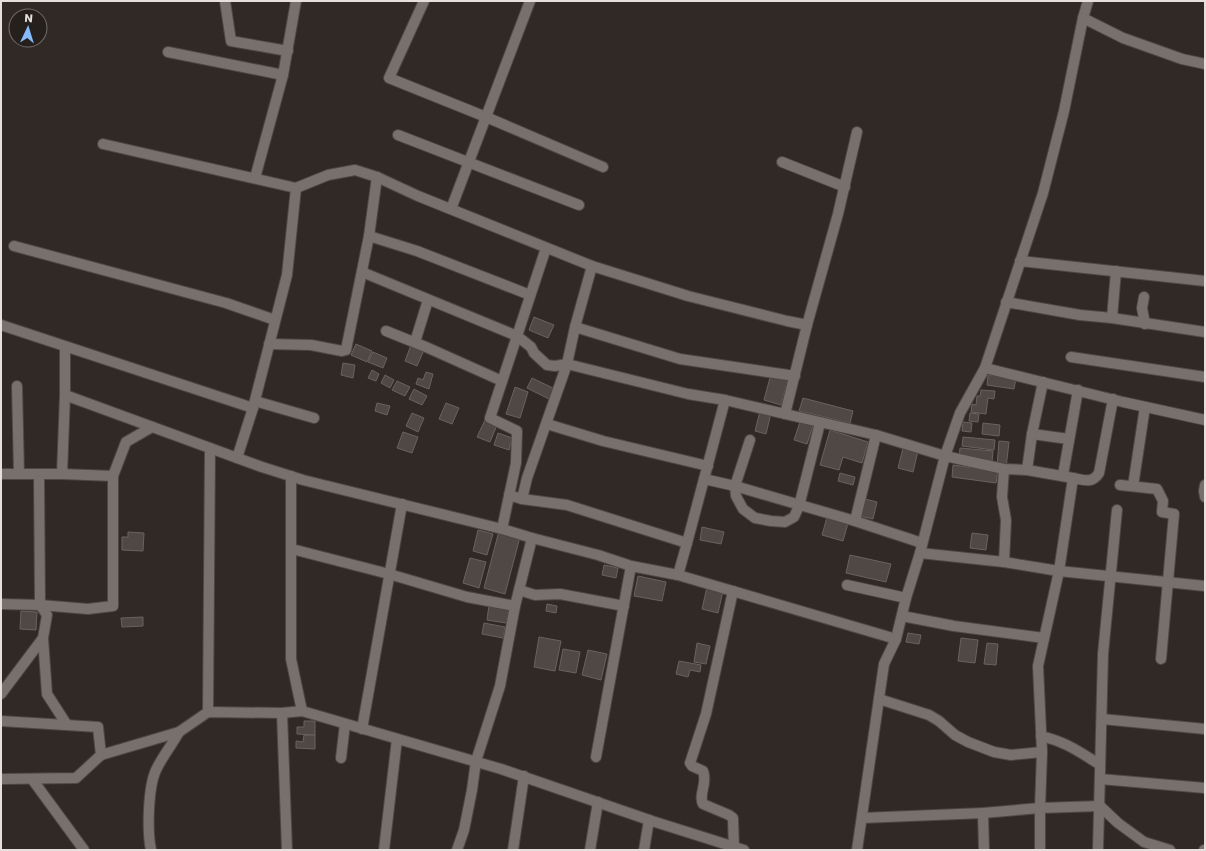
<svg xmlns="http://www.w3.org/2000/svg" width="1206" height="851" font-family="Poppins,sans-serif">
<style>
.building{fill:#4f4845;stroke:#6a625f}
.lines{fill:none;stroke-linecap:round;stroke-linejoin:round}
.minor-casing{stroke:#4d4845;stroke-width:12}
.minor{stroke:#78706d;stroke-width:10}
</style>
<rect width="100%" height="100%" fill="#302926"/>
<!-- building -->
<g class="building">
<polygon points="534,317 554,325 548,338 529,330"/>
<polygon points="356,344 372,351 367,362 351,355"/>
<polygon points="411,345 424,350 417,366 405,361"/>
<polygon points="373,352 387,358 383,368 368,362"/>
<polygon points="343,363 355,365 353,378 341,375"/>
<polygon points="372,370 379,374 376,381 368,378"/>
<polygon points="426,372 433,374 429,389 416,384 418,378 423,380"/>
<polygon points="771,374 788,379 781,405 764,400"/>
<polygon points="385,375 394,380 390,388 381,383"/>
<polygon points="988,375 1016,378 1014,389 987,385"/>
<polygon points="532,378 555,389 549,399 527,388"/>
<polygon points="397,381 410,387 405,396 392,390"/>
<polygon points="515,387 528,392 520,418 506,414"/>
<polygon points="414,389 427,396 422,405 409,399"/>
<polygon points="981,390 995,391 994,399 988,398 986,414 971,412 972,404 976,405 977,396 980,396"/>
<polygon points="803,398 853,411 850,423 799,411"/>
<polygon points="377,403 390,406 387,415 375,411"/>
<polygon points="446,403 459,408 452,424 439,419"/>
<polygon points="760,411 771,413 766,434 755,431"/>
<polygon points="412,413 424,418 418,432 406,426"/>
<polygon points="970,413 979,414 978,422 969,421"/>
<polygon points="485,420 497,425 490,442 477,437"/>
<polygon points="800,422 813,426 807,444 794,440"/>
<polygon points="963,422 972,423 971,432 962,431"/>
<polygon points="983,423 1000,425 999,436 982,434"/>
<polygon points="830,430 868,442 862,463 843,457 839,470 820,465"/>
<polygon points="403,432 418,437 412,453 397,448"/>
<polygon points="498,433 512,438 509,450 494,445"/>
<polygon points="963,437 995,440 994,450 962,446"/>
<polygon points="999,441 1009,442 1006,468 997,467"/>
<polygon points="903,448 918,451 913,472 898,468"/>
<polygon points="960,448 993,451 992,462 959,459"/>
<polygon points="953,465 998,471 996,483 952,477"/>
<polygon points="840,473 855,477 853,485 838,481"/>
<polygon points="865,499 877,502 873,519 860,516"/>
<polygon points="827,517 848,523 843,541 822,535"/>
<polygon points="702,527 724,532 721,544 700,540"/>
<polygon points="478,530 493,534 487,555 473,551"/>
<polygon points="499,531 520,537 505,594 484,588"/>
<polygon points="128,532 144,533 143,551 122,550 122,537 128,537"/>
<polygon points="972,533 988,535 986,550 970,548"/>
<polygon points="850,555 891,564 886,582 846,573"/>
<polygon points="470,558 486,562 479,588 463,583"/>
<polygon points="604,565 618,568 616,578 602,575"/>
<polygon points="638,576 666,582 662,601 634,596"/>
<polygon points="707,587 723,591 718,613 702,609"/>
<polygon points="547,604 557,606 556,613 546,611"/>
<polygon points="489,605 509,609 506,623 487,620"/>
<polygon points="21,611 37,612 36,630 20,629"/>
<polygon points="143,617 143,626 122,627 121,618"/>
<polygon points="484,623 505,627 503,638 482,634"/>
<polygon points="908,633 921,635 919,644 906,642"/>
<polygon points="539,637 561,641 555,671 534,667"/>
<polygon points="961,638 978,640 975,663 958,661"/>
<polygon points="697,643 710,646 706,664 694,662"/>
<polygon points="987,643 998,644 996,665 984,664"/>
<polygon points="563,649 580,652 576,673 559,670"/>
<polygon points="588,650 607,654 601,680 582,675"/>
<polygon points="679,661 701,665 700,672 690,670 688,677 676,674"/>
<polygon points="304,721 315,721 315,735 297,734 297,727 304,727"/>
<polygon points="304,735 315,735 315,749 296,748 296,741 303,742"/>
</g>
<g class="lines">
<!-- minor casing -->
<g class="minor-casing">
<g id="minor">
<polyline points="225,1 231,41 288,51"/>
<polyline points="424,1 389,78 486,117 603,167"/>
<polyline points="1083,18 1123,38 1182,59 1205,64"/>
<polyline points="168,52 283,75 255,178"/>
<polyline points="283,75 296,1"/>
<polyline points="398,135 579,205"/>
<polyline points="103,144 296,188 287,275 253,408 237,458"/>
<polyline points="782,162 845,187"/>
<polyline points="296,188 328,175 355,170 377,177 418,196 592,266 575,327 567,364 527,478 522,499"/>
<polyline points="451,209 530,1"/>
<polyline points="369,236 417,251 530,295"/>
<polyline points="14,246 226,303 275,320"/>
<polyline points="1020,261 1205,281"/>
<polyline points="592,266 688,296 787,321 807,325"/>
<polyline points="362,272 517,336 531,347 534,353 547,365 555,366 567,364 688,394 725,400 876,435 945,456 1004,469 1027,470 1073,478"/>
<polyline points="1144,297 1142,308 1145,324"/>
<polyline points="1006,302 1080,315 1112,318 1205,332"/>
<polyline points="1112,318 1116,271"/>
<polyline points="1,325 253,408"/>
<polyline points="575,327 680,359 795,376"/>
<polyline points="386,331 426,347 502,381"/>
<polyline points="415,342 428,300"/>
<polyline points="269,344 311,345 342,351 346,350 369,236 377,177"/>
<polyline points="65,347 65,395"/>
<polyline points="1071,357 1205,377"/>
<polyline points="985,368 1123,402 1205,420"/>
<polyline points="17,386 19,474"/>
<polyline points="255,401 314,418"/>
<polyline points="785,414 807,325 838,214 857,132"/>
<polyline points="547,424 603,441 708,466"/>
<polyline points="1032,434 1069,439"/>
<polyline points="750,440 735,486 736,496 743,509 755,518 771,521 785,522 794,517 799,506 820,423"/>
<polyline points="1027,470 1032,434 1043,382"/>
<polyline points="1,474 62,474 65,395 262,467 303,480 502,529 532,538 598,555 631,566 678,575 896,639"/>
<polyline points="62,474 113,476 126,442 152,427"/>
<polyline points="1063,475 1078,390"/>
<polyline points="291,476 291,659 302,711"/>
<polyline points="704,479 735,486 855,521 922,543"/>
<polyline points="1120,485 1157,489 1163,501 1162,512 1174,514 1161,659"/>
<polyline points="1205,485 1204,491 1205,497"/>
<polyline points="1133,486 1145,407"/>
<polyline points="509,495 522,499 567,505 687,543 725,400"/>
<polyline points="855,521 876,435"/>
<polyline points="502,529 516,463 517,431 490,418 546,248"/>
<polyline points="292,549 389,574 467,597 515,606"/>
<polyline points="920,553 1004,562 1059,571 1205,586"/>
<polyline points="1004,562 1006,520 1002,497 1004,469"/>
<polyline points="678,575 687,543"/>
<polyline points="847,585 906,598"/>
<polyline points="519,590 535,595 560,594 624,606"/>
<path d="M733,591L706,714L690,763L692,766L703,771C708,783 698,795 703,804L729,815L733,818L734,850"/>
<polyline points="1,604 40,605 39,474"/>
<polyline points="40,605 88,609 113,606 113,476"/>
<polyline points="902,616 954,626 1044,638"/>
<polyline points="43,638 47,694 67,725"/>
<polyline points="1,694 43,638 47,615 40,605"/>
<polyline points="879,699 929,715 939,721 955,735 968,742 994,752 1011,755 1042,752"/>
<polyline points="208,712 210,448"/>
<polyline points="282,713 287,850"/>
<polyline points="1102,719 1205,729"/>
<polyline points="1,721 98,727 101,755 179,732 208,712 282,713 302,711 501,769 652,821 744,850"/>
<polyline points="362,729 402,504"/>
<path d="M1041,736C1066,742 1078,751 1099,764"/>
<polyline points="596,757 631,566"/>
<polyline points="341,758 345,724"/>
<polyline points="1,779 76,778 101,755"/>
<polyline points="32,779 84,850"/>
<polyline points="1100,779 1205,788"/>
<polyline points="983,813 984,850"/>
<path d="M862,818L983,813L1040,808L1042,752L1038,666L1059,571L1073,478C1084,480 1092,484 1099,473L1113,399"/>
<path d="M151,850C147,831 148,787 156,770C162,757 172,745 179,732"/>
<polyline points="384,850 397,739"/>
<polyline points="457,850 464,830 472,790 476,761 500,686 515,606 532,538"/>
<polyline points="513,850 524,776"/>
<polyline points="590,850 598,802"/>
<polyline points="644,850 649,820"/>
<polyline points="857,850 884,664 896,639 906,598 920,553 945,456 960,413 985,368 1043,193 1064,111 1083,18 1088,1"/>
<polyline points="1040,850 1040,808 1100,806 1118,823 1144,842 1170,850"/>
<polyline points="1098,850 1103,654 1117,510"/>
<polyline points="1204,850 1205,850"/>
</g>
</g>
<!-- minor -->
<use href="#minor" class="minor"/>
</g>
<!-- border -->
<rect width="1206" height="851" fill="none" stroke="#e5e0de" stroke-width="4"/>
<!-- north arrow -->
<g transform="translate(28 28) rotate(4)"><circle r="19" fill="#26201d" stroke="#726d6a"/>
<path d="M0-3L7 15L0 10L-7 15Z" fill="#86bbfb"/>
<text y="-6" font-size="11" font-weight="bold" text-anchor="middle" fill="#e5e0de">N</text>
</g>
</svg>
